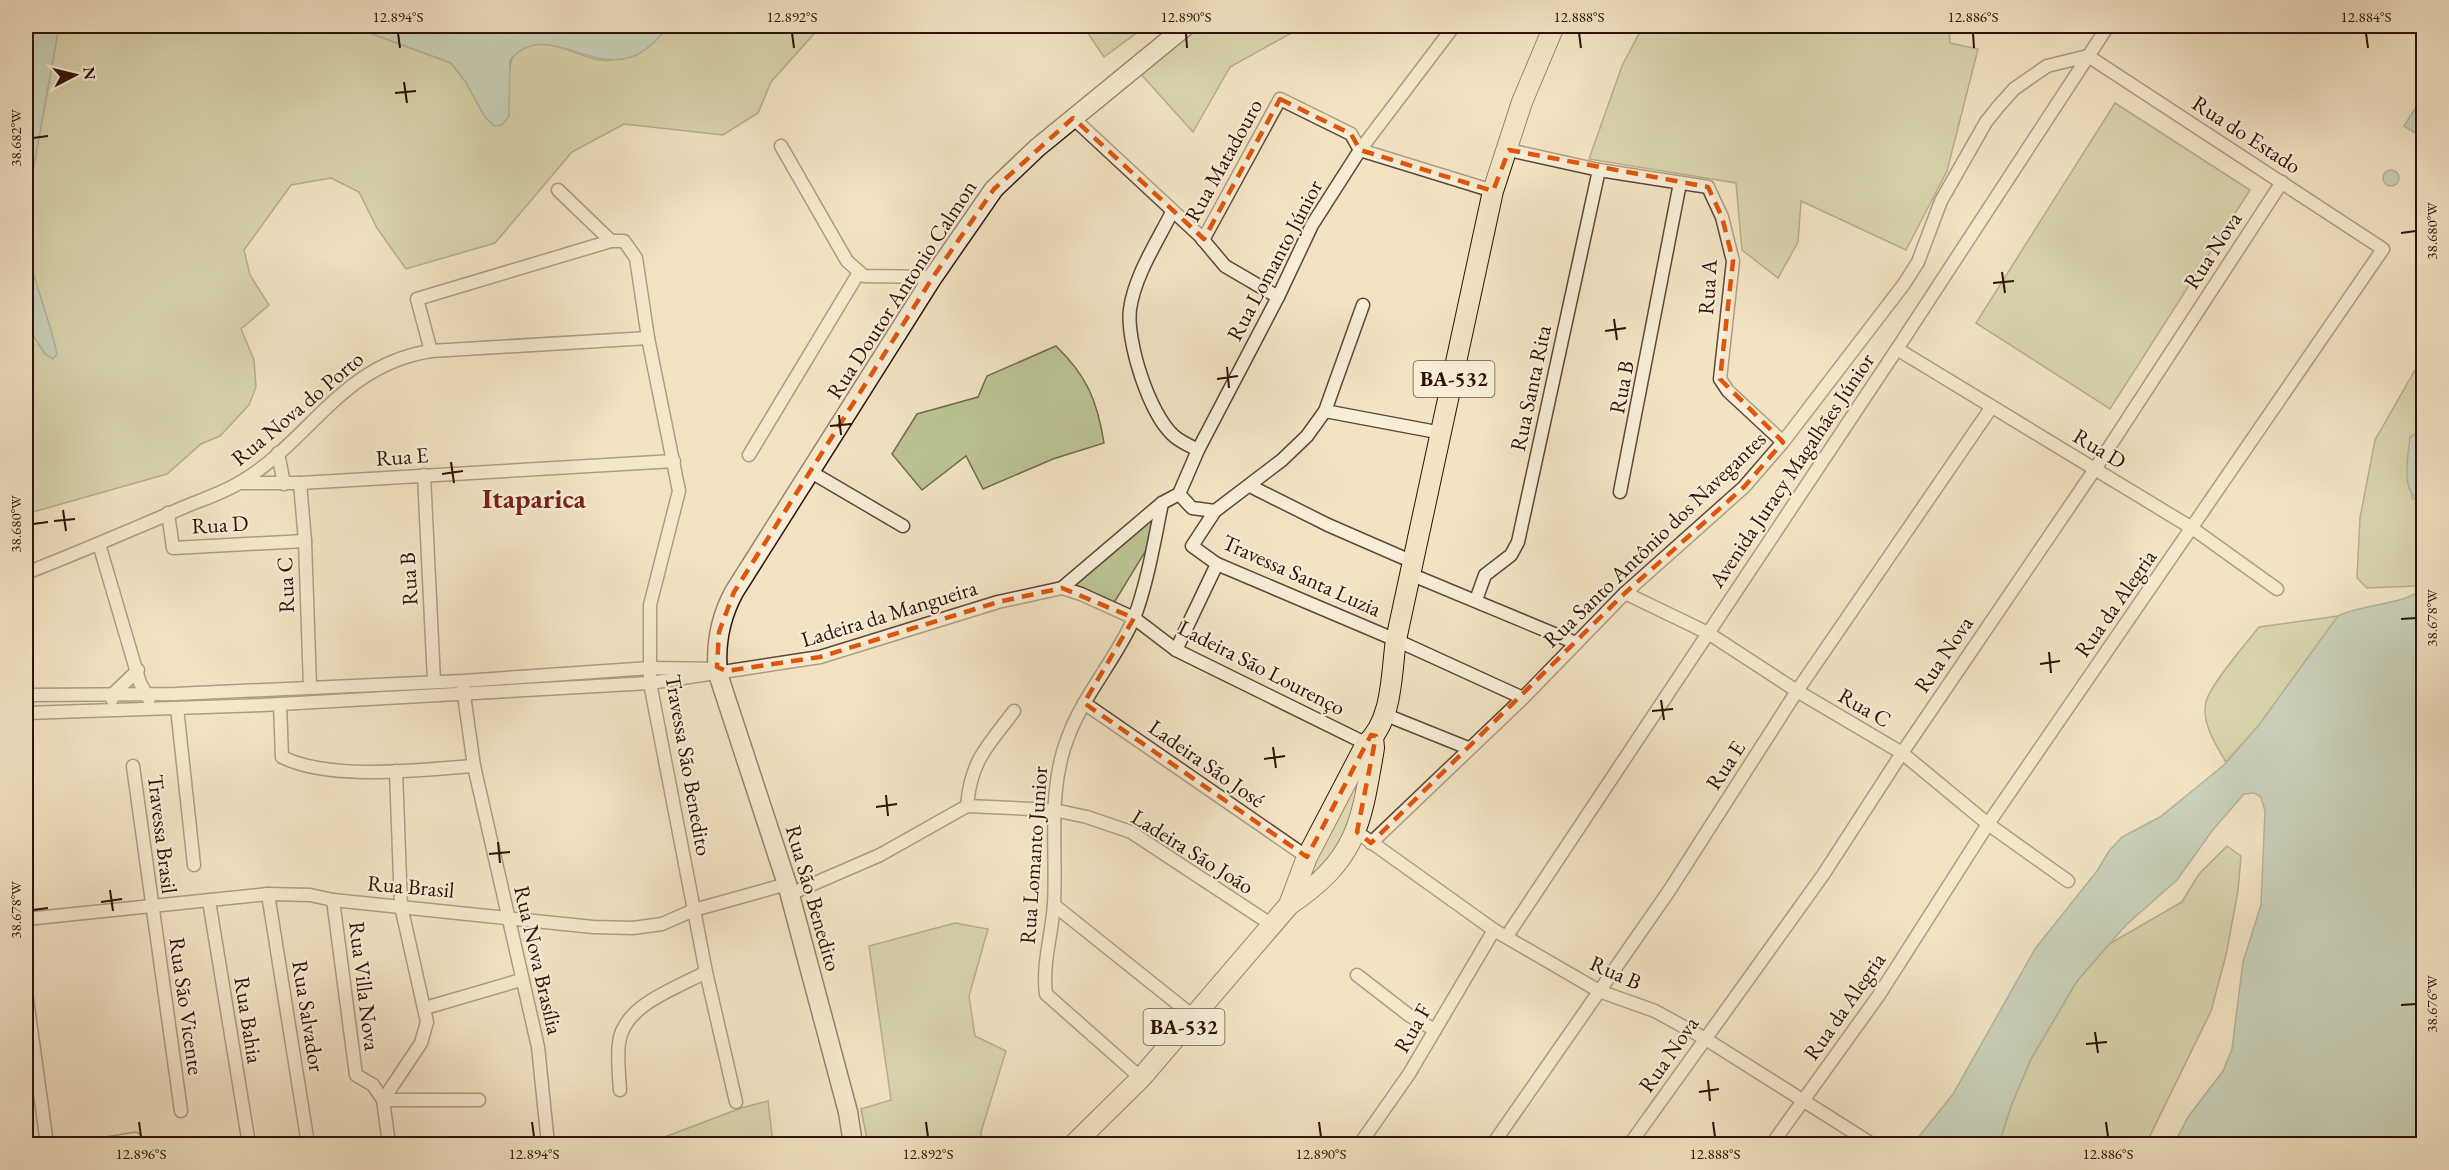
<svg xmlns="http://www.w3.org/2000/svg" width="2449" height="1170" font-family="'EB Garamond',serif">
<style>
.green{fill:#bcc493;stroke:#756b4e;stroke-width:1.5}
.water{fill:#9bbeb7;stroke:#6f7971;stroke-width:1.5}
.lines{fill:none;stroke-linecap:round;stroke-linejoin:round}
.street-casing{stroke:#5f4637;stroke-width:15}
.secondary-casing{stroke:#2e1208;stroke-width:21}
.primary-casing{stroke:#2e1208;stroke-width:22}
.street{stroke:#f7edd8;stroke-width:12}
.secondary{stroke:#f7edd8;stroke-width:18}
.primary{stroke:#f2e4c3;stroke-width:20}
.marked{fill:none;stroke:#df550c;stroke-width:4.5;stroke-dasharray:12 8;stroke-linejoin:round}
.ticks{fill:none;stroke:#2e1208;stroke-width:2}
.labels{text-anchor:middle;stroke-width:4.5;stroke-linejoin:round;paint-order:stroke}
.shield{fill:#f7edd8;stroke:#6a5446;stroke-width:1.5}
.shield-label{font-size:21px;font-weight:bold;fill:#2e1208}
.street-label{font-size:22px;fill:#2e1208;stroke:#f7edd8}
.district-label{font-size:28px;font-weight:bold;fill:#7a1f14;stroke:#f7edd8}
.neatline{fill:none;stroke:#2e1208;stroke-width:2}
.ticks-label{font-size:15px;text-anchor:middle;fill:#2e1208}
</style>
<rect width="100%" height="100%" fill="#f2e4c3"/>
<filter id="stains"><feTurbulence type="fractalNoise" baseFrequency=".00333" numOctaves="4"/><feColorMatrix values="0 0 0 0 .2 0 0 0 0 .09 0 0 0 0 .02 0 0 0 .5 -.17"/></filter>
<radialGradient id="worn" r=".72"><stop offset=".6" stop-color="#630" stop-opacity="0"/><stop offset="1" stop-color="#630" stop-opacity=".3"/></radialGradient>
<!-- green -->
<g class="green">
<path d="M59,26H351L451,63L465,81L485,117C492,104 503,90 508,76C512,67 508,59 518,52C548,27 582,65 611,60C637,56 652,42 670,26H821L771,82L758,113L723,135L624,124L572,152L495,243L406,269L377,228L359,192L331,178L291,185L244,250L250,275L269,305L241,329L254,360L256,387L249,405L220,436L201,444L167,474L26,514V324L45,354L27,250L26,210Z"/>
<polygon points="1083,26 1146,26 1104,57"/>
<polygon points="1195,26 1304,26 1230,67 1193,132 1139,72"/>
<polygon points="1643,26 1949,26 1950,43 1978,49 1947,171 1906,250 1801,201 1798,242 1778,278 1742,250 1736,183 1589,159 1622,66"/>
<polygon points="2115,103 2250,190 2110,409 1976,323"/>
<path d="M1056,346C1087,376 1097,400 1104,443L1053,459L983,489L966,456L922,490L892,454L917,414L978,397L987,376Z"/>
<polygon points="2423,356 2423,430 2410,437 2412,498 2423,503 2423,574 2416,586 2367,588 2357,578 2360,518 2375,440"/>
<polygon points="1155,515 1148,547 1112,606 1074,584"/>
<path d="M2338,616L2259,725L2226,762C2216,745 2201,723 2206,702C2209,686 2248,641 2259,627Z"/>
<polygon points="1365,760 1362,835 1292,899"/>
<polygon points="2227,846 2241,856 2238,891 2226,955 2211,1011 2146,1144 1999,1144 2011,1106 2031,1059 2077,981 2109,944 2182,902 2199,874"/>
<polygon points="955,923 988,929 969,996 975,1036 1006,1051 981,1132 982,1144 868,1144 861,1109 891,1100 869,946"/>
<polygon points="768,1101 773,1144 646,1144 741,1108"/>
</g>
<!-- water -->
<g class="water">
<polygon points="26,26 59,26 26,210"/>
<path d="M351,26H670C659,37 647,52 631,57C589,72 544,20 510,60L509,116L502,125L494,126L485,117L465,81L451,63Z"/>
<polygon points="2423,96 2423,138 2404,126"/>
<circle cx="2391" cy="178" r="8"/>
<path d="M26,228C28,272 48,311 57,354L53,359L45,354L26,324Z"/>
<path d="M2423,430V503C2399,491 2408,461 2410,437Z"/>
<path d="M2423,587V1144H2174L2188,1117L2223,1071L2232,1049L2243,962L2261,905L2265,811L2261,797L2254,793L2244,794L2212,831L2177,880L2126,925L2077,981L2031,1059L2011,1106L1999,1144H1913L1953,1094L2035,949L2097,871L2109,851L2122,837L2160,817L2224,765L2259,725L2338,616C2361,604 2409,605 2423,587Z"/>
</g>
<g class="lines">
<!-- street casing -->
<g class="street-casing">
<g id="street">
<polyline points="1073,118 1199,235 1225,266 1278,297"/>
<polyline points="781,146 847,261 864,276 933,277"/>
<polyline points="1509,150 1599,170 1708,187 1722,217 1733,261 1720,379 1728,391 1783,442"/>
<polyline points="558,190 611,241 624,241 636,258 648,338 679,491 650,605 650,683 706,972 736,1102"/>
<path d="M1172,212C1157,242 1135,275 1130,309C1126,341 1149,414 1174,436C1181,442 1190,446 1198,450"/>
<polyline points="1203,240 1280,99 1351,134 1360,150 1493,191"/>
<polyline points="1363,305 1325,411 1307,436 1282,460 1215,511 1192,546 1217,564 1396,640 1523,698"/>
<polyline points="1897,349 2192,528 2277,589"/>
<polyline points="431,351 417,299 611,241"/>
<polyline points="1325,411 1442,433"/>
<polyline points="278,453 284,484"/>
<polyline points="749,455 858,274"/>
<polyline points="811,472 903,526"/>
<polyline points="424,475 434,681"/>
<polyline points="240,483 300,483 674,461"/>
<polyline points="300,483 305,541 310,686"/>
<polyline points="1250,486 1328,525 1413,562"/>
<polyline points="1620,492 1680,183"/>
<polyline points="1179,494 1192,508 1215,511"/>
<polyline points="168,513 173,548 305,541"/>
<polyline points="99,544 140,683 149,699"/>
<path d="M26,573C75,554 124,533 173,512C194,502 219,495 239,483C311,441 340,365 431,351L648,338"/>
<polyline points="1410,574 1576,643"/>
<polyline points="1062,588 1162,503 1179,494 1198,450 1278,297 1312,225 1360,150 1454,26"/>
<polyline points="1625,593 1708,633 1797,691 1902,753 1988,824 2068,881"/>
<polyline points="1476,600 1485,575 1511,555 1518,542 1599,170"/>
<polyline points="1176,650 1217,564"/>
<polyline points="463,688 474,766 538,1047 548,1144"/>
<polyline points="26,695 175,694 463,681 650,668 722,669"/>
<polyline points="112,699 112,695 138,670"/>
<polyline points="1084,703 1307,857"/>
<path d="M280,704L282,757C330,781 420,770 474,766"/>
<polyline points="177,708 194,865"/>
<polyline points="26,713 262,705 650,683 820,657 998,602 1062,588 1081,594 1134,618 1176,650 1371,746"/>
<polyline points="1386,715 1468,748"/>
<polyline points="133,766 181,1111"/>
<path d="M967,806C971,760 987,747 1014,711"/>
<polyline points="1357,832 1494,930 1599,991 1655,1011 1704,1038 1872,1144"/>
<polyline points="1371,843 1523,698 1625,593 1744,487 1783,442 1904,284 1918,262 1941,201 1986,122 1998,107 2014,89 2047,66 2088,56 2383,249 1988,824 1879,995 1772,1144"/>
<polyline points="268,894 308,1144"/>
<polyline points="790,894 880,855 967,806 1054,810 1087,817 1131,832 1272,925"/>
<polyline points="333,900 356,1075 373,1085 383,1100 479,1100"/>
<polyline points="209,901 249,1144"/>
<polyline points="1054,905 1193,1016"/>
<polyline points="26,919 268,894 310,895 333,900 593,927 633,928 662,924 694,910 787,884"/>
<polyline points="1507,936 1897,349 2108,26"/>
<polyline points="1357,975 1410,1016 1435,1030"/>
<polyline points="26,992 47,1144"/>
<polyline points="425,1008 521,980"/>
<path d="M1141,1078L1046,994C1042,964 1052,934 1054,904C1057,848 1047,790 1068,737C1084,694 1117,658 1134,618C1147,585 1155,538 1162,503"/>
<path d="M620,1090C619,1075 617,1058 619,1043C623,1005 677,988 706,972"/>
<polyline points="105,1144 135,1139"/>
<polyline points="389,1144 383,1100 421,1043 427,1022 401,906 396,771"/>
<polyline points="1360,1144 1409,1074 1494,930"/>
<polyline points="1493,1144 1669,891 1797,691 1991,408"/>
<polyline points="1630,1144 1823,875 1902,753 2095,469 2282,182"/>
</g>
</g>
<!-- secondary casing -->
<g class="secondary-casing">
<path id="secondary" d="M853,1144L848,1112L787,884L718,674C715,645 720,618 734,592L933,277L994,189L1037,148L1186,26"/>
</g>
<!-- primary casing -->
<g class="primary-casing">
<g id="primary">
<path d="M1289,905L1307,857L1366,744C1393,720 1391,674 1396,640L1493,191L1522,102L1554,26"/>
<path d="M1074,1144L1141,1078L1289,905C1357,859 1361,825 1374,748L1373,737"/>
</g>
</g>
<!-- street -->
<use href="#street" class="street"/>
<!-- secondary -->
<use href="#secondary" class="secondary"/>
<!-- primary -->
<use href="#primary" class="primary"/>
</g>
<!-- marked area -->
<path d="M0 0H2449V1170H0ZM1280,99L1351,134L1360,150L1493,191L1509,150L1708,187L1722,217L1733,261L1720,379L1783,442L1744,487L1625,593L1371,843L1357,832L1376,736L1371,735L1307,857L1084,703L1134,618L1062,588L998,602L820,657L726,671L717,667L719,632L734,592L933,277L994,189L1073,118L1204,239Z" fill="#f2e4c3" fill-opacity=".55" fill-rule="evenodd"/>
<path class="marked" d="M1280,99L1351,134L1360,150L1493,191L1509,150L1708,187L1722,217L1733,261L1720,379L1783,442L1744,487L1625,593L1371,843L1357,832L1376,736L1371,735L1307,857L1084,703L1134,618L1062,588L998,602L820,657L726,671L717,667L719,632L734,592L933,277L994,189L1073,118L1204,239Z"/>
<!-- ticks -->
<path class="ticks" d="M398,33L400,48M792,33L794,48M1186,33L1187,48M1579,33L1581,48M1973,33L1974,48M2366,33L2368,48M404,82L407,103M395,93L416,91M33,138L48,136M2401,233L2416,231M2002,272L2005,293M1993,283L2014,281M1614,319L1617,340M1605,331L1626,328M1227,367L1229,388M1217,379L1238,376M839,415L841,435M830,426L851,424M451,462L454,483M442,474L463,471M63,510L66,531M54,521L75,519M33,524L48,522M2401,619L2416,618M2049,652L2051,673M2040,664L2060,661M1661,700L1664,720M1652,711L1673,709M1273,747L1276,768M1264,759L1285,756M886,795L888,816M876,807L897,804M498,842L500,863M489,854L510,852M110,890L113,911M101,902L122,899M33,910L48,908M2401,1005L2416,1004M2095,1032L2098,1053M2086,1044L2107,1042M1708,1080L1710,1101M1699,1092L1719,1089M139,1122L141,1137M532,1122L534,1137M926,1122L928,1137M1319,1122L1321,1137M1713,1122L1715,1137M2106,1122L2108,1137"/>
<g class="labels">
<!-- shield labels -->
<g class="shield">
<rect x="1413.5" y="361" width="81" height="36" rx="4.5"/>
<rect x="1143.5" y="1009" width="81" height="36" rx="4.5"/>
</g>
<g class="shield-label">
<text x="1454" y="386">BA-532</text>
<text x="1184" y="1034">BA-532</text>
</g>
<!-- street labels -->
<g class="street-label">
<text transform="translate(2247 134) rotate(33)" y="8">Rua do Estado</text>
<text transform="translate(1223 160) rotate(-61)" y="8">Rua Matadouro</text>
<text transform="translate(2212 250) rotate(-57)" y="8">Rua Nova</text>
<text transform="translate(1274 260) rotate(-62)" y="8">Rua Lomanto Júnior</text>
<text transform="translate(1707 287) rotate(-86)" y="8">Rua A</text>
<text transform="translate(901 289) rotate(-57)" y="8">Rua Doutor Antonio Calmon</text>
<text transform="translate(1621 387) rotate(-79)" y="8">Rua B</text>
<text transform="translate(1530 388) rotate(-78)" y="8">Rua Santa Rita</text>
<text transform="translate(297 408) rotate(-40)" y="8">Rua Nova do Porto</text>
<text transform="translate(2100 448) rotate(31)" y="8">Rua D</text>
<text transform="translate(402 456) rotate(-4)" y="8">Rua E</text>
<text transform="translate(1791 470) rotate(-56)" y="8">Avenida Juracy Magalhães Júnior</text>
<text transform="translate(220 524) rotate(-3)" y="8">Rua D</text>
<text transform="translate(1654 539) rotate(-44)" y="8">Rua Santo Antônio dos Navegantes</text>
<text transform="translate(1302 575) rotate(24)" y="8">Travessa Santa Luzia</text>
<text transform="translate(408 579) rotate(-93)" y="8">Rua B</text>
<text transform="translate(285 585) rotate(-92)" y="8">Rua C</text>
<text transform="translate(2115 603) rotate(-55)" y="8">Rua da Alegria</text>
<text transform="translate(889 613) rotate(-17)" y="8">Ladeira da Mangueira</text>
<text transform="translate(1943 654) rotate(-56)" y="8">Rua Nova</text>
<text transform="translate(1262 667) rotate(27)" y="8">Ladeira São Lourenço</text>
<text transform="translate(1865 707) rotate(30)" y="8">Rua C</text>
<text transform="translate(1207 763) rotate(35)" y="8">Ladeira São José</text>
<text transform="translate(689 765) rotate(80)" y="8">Travessa São Benedito</text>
<text transform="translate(1725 765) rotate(-57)" y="8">Rua E</text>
<text transform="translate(163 834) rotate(83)" y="8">Travessa Brasil</text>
<text transform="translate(1193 851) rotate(32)" y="8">Ladeira São João</text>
<text transform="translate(1033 855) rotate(-86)" y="8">Rua Lomanto Junior</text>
<text transform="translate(411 886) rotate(5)" y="8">Rua Brasil</text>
<text transform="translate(814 898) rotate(74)" y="8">Rua São Benedito</text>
<text transform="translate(539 960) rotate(77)" y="8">Rua Nova Brasília</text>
<text transform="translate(1616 972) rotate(24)" y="8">Rua B</text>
<text transform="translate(365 986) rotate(83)" y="8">Rua Villa Nova</text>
<text transform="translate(187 1006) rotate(82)" y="8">Rua São Vicente</text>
<text transform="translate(1844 1006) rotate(-55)" y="8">Rua da Alegria</text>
<text transform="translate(309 1016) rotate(81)" y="8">Rua Salvador</text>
<text transform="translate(249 1020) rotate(81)" y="8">Rua Bahia</text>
<text transform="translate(1412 1028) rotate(-60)" y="8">Rua F</text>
<text transform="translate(1668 1054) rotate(-55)" y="8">Rua Nova</text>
</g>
<!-- district labels -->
<g class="district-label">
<text x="534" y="508">Itaparica</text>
</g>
</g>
<!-- margin -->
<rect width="2449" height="1170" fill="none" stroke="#f2e4c3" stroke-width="66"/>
<!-- north arrow -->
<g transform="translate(75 75) rotate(83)" stroke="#f7edd8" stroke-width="4.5" paint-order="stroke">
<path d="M0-4.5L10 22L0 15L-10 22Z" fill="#2e1208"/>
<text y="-9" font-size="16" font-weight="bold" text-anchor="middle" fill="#2e1208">N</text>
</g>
<rect x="33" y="33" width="2383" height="1104" class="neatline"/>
<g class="ticks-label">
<text x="398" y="22">12.894°S</text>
<text x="792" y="22">12.892°S</text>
<text x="1186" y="22">12.890°S</text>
<text x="1579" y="22">12.888°S</text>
<text x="1973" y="22">12.886°S</text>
<text x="2366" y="22">12.884°S</text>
<text transform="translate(16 138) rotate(-90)" y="5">38.682°W</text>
<text transform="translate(2432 231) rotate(-90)" y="5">38.680°W</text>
<text transform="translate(16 524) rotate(-90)" y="5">38.680°W</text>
<text transform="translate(2432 618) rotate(-90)" y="5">38.678°W</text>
<text transform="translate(16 910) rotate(-90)" y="5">38.678°W</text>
<text transform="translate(2432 1004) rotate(-90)" y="5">38.676°W</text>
<text x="141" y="1159">12.896°S</text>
<text x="534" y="1159">12.894°S</text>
<text x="928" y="1159">12.892°S</text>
<text x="1321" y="1159">12.890°S</text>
<text x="1715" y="1159">12.888°S</text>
<text x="2108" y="1159">12.886°S</text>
</g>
<rect width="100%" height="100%" filter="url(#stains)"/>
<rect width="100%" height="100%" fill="url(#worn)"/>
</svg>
